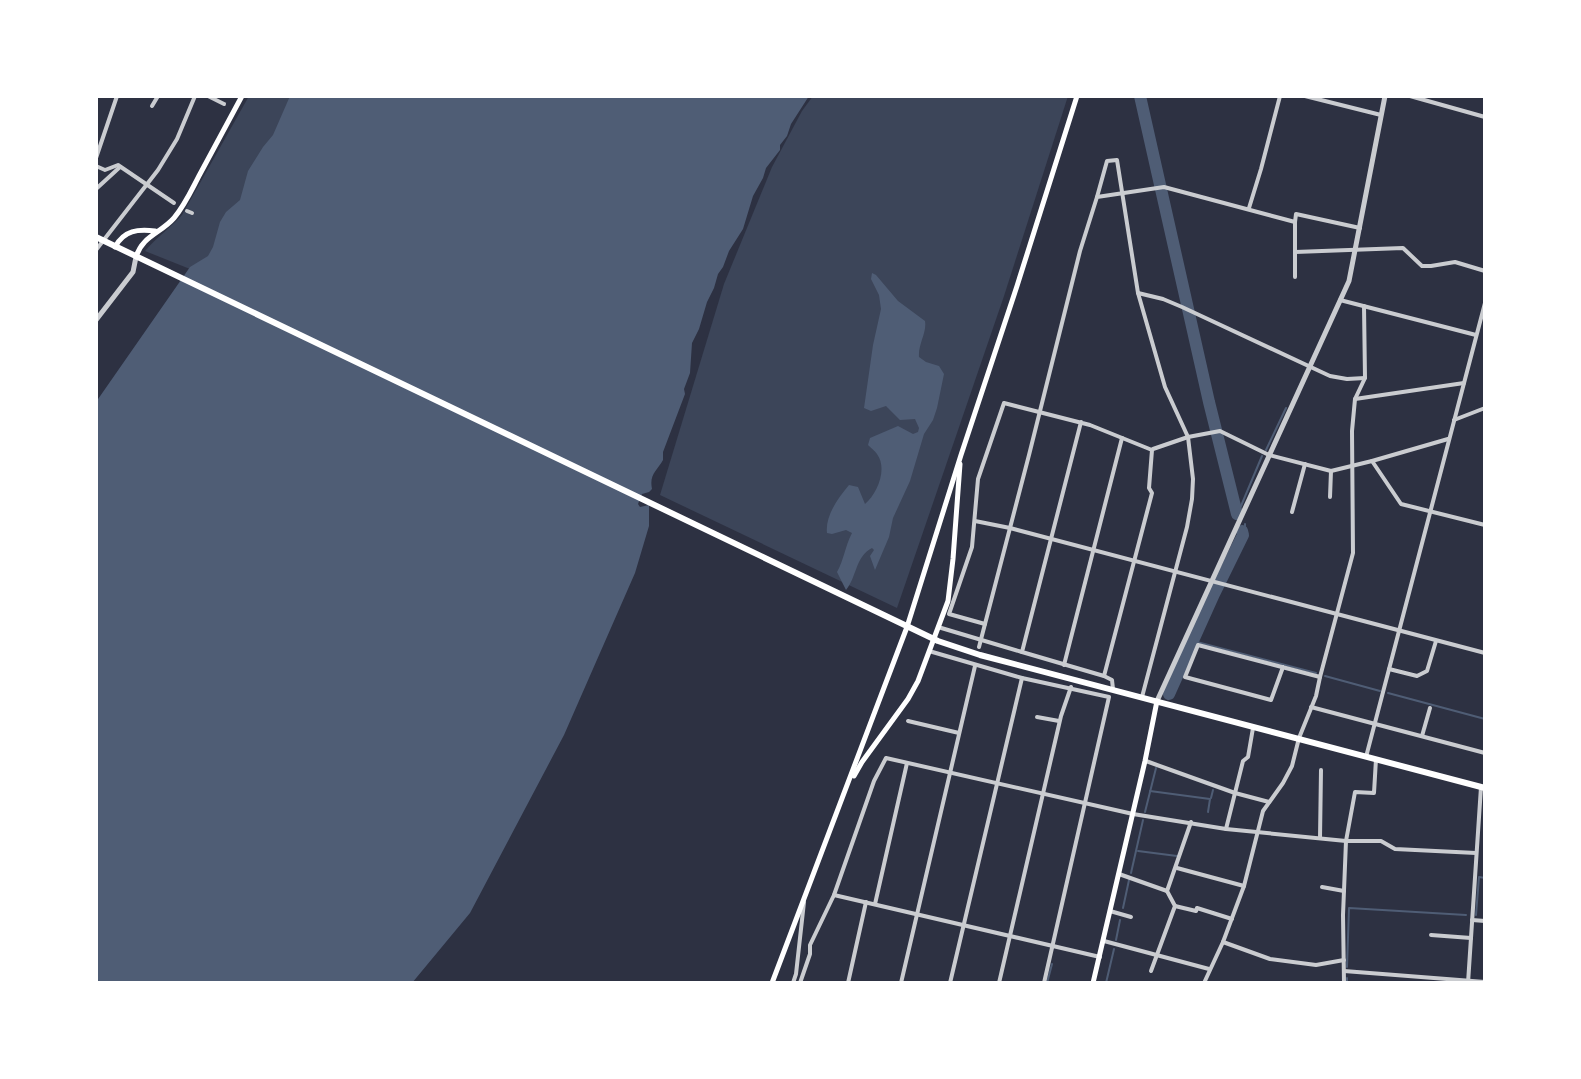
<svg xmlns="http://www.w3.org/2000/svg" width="1581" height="1079" font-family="Mulish,sans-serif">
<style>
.green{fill:#3c4559}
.water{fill:#4f5d75}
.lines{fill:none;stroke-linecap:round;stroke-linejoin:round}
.stream{stroke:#4f5d75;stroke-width:2}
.river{stroke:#4f5d75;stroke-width:12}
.minor{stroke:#caccd0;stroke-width:4}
.tertiary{stroke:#caccd0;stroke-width:5}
.secondary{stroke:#fff;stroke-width:5}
.primary{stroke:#fff;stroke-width:6}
</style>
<rect width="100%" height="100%" fill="#2d3142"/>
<!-- green -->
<g class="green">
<path d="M249,96H298L250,189L209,256L190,269L145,251C157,237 170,228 182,215Z"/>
<polygon points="813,96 1068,96 1004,296 897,608 660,495 724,284 772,167 802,111"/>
</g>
<!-- water -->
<g class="water">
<path d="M290,96H809L791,124L787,136L780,145V150L766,168L763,178L753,196L743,229L729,251L723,267L718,274L714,288L707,302L699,329L692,343L690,373L684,389L685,394L663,452V460C657,471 649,474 652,489L649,492L642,494L638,504L640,507L649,505V526L635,573L564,735L470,913L412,983H96V402L190,267L208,256L213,247L220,222L226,212L240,200L248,171L263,147L273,135Z"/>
<path d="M872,273L876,275L898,301L925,321C927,333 918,344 919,357L926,362L939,366L944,374L937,408L933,420L924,434L910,481L893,518L889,537L875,570L870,556L874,550L872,548C855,557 857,577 846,590L837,572C844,560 845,546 852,533L846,530L832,534L827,533C825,516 838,498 849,485L858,487L865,504C877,494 888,469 877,454C875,451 871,448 868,445L870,438L898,426L913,434L918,432L919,428L915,419L900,420L886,406L871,411L864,408L873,345L881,309L879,295L871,279Z"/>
</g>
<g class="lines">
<!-- stream -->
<g class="stream">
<polyline points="1266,450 1286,408"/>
<polyline points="1241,506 1262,456"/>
<polyline points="1193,641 1316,673"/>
<polyline points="1196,642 1245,537 1245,524"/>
<polyline points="1325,676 1380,691"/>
<polyline points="1388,693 1485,719"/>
<polyline points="1150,791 1210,799 1208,812"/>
<polyline points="1211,798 1213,790"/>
<polyline points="1145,812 1156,768"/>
<polyline points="1138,851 1177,856"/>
<polyline points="1131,873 1143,820"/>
<polyline points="1123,908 1129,880"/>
<polyline points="1476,915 1479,877 1485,878"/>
<polyline points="1116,940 1120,920"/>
<polyline points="1347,967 1349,908 1466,915"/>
<polyline points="1347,978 1347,983"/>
<polyline points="1047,983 1052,964"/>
<polyline points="1106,983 1114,949"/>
</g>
<!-- river -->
<g class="river">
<polyline points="1140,96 1209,402 1237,514"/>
<polyline points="1169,694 1214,594 1243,535 1242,531"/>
</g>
<!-- minor -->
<g class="minor">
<polyline points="208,96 224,104"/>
<polyline points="1305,96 1381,115"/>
<polyline points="1410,96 1485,117"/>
<polyline points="152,106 158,96"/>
<polyline points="96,158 117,96"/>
<polyline points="96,166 105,170 118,165 174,203"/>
<polyline points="96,189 120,167"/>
<polyline points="1097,197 1107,161 1117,160 1138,293 1165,387 1188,437 1193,479 1192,499 1187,527 1142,697"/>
<polyline points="1249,208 1261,169 1280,96"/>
<polyline points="187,211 192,213"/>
<polyline points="96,250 158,170 177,139 195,96"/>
<polyline points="1295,252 1403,248 1422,266 1431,266 1455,262 1485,271"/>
<polyline points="1295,277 1295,222"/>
<polyline points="1138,293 1163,299 1182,307 1330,376 1347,379 1365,378"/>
<polyline points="1340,300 1476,335"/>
<polyline points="1355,399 1464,383"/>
<polyline points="1454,420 1485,408"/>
<polyline points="1153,449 1188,437 1220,431 1269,455 1331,471 1372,461 1448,439"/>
<polyline points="1372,461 1401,504 1485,525"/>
<polyline points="1330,497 1331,471"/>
<polyline points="1292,512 1305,464"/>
<polyline points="975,521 1010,528 1485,653"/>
<polyline points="985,624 949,614 972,547 978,479 1004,403 1090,425 1152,450 1149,488 1152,493 1104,676 1022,652 1081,422"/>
<polyline points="938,627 1022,652"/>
<polyline points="979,647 1029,455 1080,251 1097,197 1164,187 1295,222 1296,214 1360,228"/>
<polyline points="929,651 1022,678 1109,697 1044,983"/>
<polyline points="1064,665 1122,438"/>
<polyline points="1283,667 1271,700 1185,677 1198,645 1320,677 1353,553 1352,431 1355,399 1365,378 1364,306"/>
<polyline points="1389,669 1417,676 1427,671 1436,641"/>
<polyline points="1104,676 1112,680 1113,689"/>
<polyline points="1311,707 1485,753"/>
<polyline points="1037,717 1059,721"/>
<polyline points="908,721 959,733"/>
<polyline points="1422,736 1430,708"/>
<polyline points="1366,757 1485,303"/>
<polyline points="1146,761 1235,793 1269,802"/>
<polyline points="1226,829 1243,761 1248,757 1253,728"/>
<polyline points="1320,838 1321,770"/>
<polyline points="1177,868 1244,886"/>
<polyline points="1119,874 1167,891"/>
<polyline points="1322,887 1344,891"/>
<polyline points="834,895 1100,957"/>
<polyline points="875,904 907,763"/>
<polyline points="1175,906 1196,911 1197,908 1232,919"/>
<polyline points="1110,911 1131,917"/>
<polyline points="1472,920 1485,921"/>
<polyline points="1431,935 1471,938"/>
<polyline points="1104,941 1209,969"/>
<polyline points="1223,942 1270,959 1316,965 1344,960"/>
<polyline points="1151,971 1175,906 1167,891 1191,822"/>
<polyline points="1344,971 1485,982"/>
<polyline points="793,983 796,974 804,902"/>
<polyline points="800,983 810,954 810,945 834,895 874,781 886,758 1133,814 1226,829 1346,841 1381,841 1395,849 1476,853"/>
<polyline points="848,983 866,902"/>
<polyline points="901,983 975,666"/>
<polyline points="950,983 1022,678"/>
<polyline points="999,983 1061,716 1071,687"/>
<polyline points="1204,983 1223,942 1244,886 1263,811 1283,783 1292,766 1299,738 1316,696 1320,677"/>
<polyline points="1344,983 1343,915 1346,841 1355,792 1374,793 1376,759"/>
<polyline points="1468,983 1481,787"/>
</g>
<!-- tertiary -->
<g class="tertiary">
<polyline points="96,320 133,272 136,257"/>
<polyline points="1157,701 1349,281 1385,96"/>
</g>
<!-- secondary -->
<g class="secondary">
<path d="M115,247C124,230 138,229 155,231"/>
<path d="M136,257C142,236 161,233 174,218C185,205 192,189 200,174C214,148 228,122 242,96"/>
<polyline points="854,776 862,762 908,699 918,681 948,601 953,559 960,464"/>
<polyline points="772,983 907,627 961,455 1017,286 1077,96"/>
<polyline points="1093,983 1145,761 1157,701"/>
</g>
<!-- primary -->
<polyline class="primary" points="96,237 938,641 980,655 1485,788"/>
</g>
<!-- border -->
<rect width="1581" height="1079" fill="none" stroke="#ffffff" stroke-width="196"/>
</svg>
